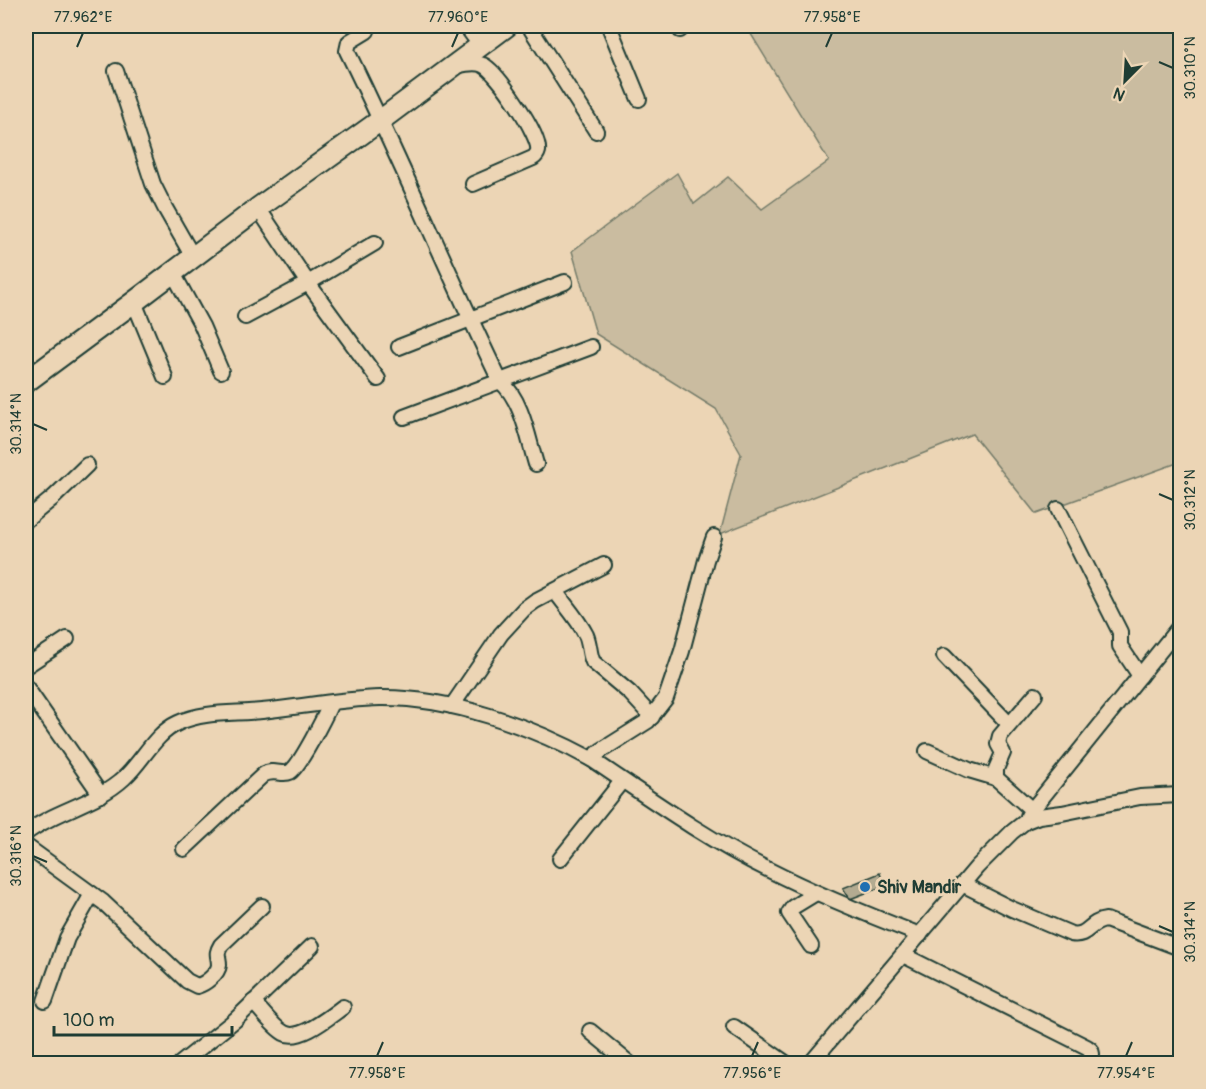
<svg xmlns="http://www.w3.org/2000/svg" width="1206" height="1089" font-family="Pangolin,sans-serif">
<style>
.green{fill:#cabca0;stroke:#747c6a;stroke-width:1.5}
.building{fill:#b3ab91;stroke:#1f3d34;stroke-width:1.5}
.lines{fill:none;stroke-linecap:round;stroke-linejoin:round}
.street-casing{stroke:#1f3d34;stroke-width:18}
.secondary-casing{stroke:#1f3d34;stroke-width:24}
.street{stroke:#ecd5b5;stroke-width:14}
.secondary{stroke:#ecd5b5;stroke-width:20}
.ticks{fill:none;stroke:#1f3d34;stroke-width:2}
.poi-dot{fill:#1f6fb2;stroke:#ecd5b5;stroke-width:2}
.labels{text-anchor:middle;stroke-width:6;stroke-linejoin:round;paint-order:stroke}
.poi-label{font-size:18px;font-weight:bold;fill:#1f3d34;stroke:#ecd5b5;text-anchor:start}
.neatline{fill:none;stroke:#1f3d34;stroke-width:2}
.ticks-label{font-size:15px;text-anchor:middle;fill:#1f3d34}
</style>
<rect width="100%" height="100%" fill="#ecd5b5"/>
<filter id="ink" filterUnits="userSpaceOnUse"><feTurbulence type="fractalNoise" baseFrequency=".0167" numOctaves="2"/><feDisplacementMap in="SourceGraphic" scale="12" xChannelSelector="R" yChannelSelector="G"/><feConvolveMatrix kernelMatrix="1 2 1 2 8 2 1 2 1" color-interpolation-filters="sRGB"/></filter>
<g filter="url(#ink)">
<!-- green -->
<polygon class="green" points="746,26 1180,26 1180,462 1036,514 972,434 720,534 741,454 716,409 596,334 572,251 677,173 694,204 728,177 762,209 829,161"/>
<!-- building -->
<polygon class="building" points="880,873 884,886 850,899 843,888"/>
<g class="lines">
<!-- street casing -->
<g class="street-casing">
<g id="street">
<polyline points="466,26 480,45"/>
<polyline points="529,26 596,131"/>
<polyline points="609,26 639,99"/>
<polyline points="678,26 680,30"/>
<path d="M367,31L349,42L347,51C401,160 447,272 500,381C522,399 528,438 536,464"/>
<path d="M455,66C464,64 475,61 483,65C497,71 541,136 538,151C537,155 536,156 533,158L473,184"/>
<polyline points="116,71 153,184 165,208 193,257"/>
<polyline points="258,208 308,283 378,379"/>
<polyline points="173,273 202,326 221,371"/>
<polyline points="134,302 165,377"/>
<polyline points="245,317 308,283 375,243"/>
<polyline points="399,347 565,282"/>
<polyline points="404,417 591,347"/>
<polyline points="1058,509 1120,632 1120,646 1140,676"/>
<polyline points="26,520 54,497 87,465"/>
<path d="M555,591C565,605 578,619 586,635C590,644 589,654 593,662L630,693L652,717"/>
<polyline points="944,656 1009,724"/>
<polyline points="26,666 67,639"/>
<polyline points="26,687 101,795"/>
<polyline points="452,706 501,634 524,609 535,601 604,565"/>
<polyline points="927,751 969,770 996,778"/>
<polyline points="591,759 602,750 648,721 666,698 682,651 706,560 714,537"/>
<polyline points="1032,810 1180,626"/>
<polyline points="1028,816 1032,810 996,778 996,769 1003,753 998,744 1000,736 1035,695"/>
<path d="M26,833C56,810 96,804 124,778C143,761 154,734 178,723C204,711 234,714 262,711C301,707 341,699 380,698C449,697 531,726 591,759C649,798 706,839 769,870C818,895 868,915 920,935"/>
<path d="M26,846L103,902L187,981L197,986C205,984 218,974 219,965C219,955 215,955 221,945L262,906"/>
<path d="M184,849L263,775C273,768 282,776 290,772C300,766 325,716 331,703"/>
<polyline points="560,859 622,781"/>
<path d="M962,884L1012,909L1071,934C1089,937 1088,922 1106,920L1180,948"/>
<polyline points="811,946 789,913 793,907 816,893"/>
<polyline points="903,955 1087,1047 1091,1050 1092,1054 1088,1064"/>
<polyline points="45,1001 67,938 92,894"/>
<path d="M253,1002C262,1011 273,1027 284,1033C300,1042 330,1016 343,1007"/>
<polyline points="734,1027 787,1064"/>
<polyline points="590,1031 630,1064"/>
<polyline points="180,1064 235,1020 312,946"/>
<polyline points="810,1064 977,867 1012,832 1026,821 1039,816 1062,813 1140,797 1180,795"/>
</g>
</g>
<!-- secondary casing -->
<g class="secondary-casing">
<polyline id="secondary" points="26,382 134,302 258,208 381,120 507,26"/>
</g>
<!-- street -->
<use href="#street" class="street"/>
<!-- secondary -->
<use href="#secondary" class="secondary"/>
</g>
</g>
<!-- ticks -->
<path class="ticks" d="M77,47L83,33M452,47L458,33M826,47L832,33M1159,62L1173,68M33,424L47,430M1159,494L1173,500M33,856L47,862M1159,926L1173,932M377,1056L383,1042M752,1056L758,1042M1126,1056L1132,1042"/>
<!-- markers -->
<circle class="poi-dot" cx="865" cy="887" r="6"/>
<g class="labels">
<!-- poi labels -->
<g class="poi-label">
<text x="877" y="893">Shiv Mandir</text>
</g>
</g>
<!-- margin -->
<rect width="1206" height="1089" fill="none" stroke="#ecd5b5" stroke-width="66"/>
<!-- north arrow -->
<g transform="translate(1125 81) rotate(204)" stroke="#ecd5b5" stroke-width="4.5" paint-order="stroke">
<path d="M0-4.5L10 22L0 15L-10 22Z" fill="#1f3d34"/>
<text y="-9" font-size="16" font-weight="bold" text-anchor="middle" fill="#1f3d34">N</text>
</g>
<!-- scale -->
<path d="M54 1026v9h178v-9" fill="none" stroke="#1f3d34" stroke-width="3"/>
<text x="63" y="1026" font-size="18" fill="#1f3d34" stroke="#ecd5b5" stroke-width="4.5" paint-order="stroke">100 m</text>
<rect x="33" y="33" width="1140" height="1023" class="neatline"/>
<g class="ticks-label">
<text x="83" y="22">77.962°E</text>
<text x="458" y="22">77.960°E</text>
<text x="832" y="22">77.958°E</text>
<text transform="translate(1190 68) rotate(-90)" y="5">30.310°N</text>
<text transform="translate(16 424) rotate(-90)" y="5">30.314°N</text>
<text transform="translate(1190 500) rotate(-90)" y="5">30.312°N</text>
<text transform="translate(16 856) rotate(-90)" y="5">30.316°N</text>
<text transform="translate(1190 932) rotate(-90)" y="5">30.314°N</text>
<text x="377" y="1078">77.958°E</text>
<text x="752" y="1078">77.956°E</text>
<text x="1126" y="1078">77.954°E</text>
</g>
</svg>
